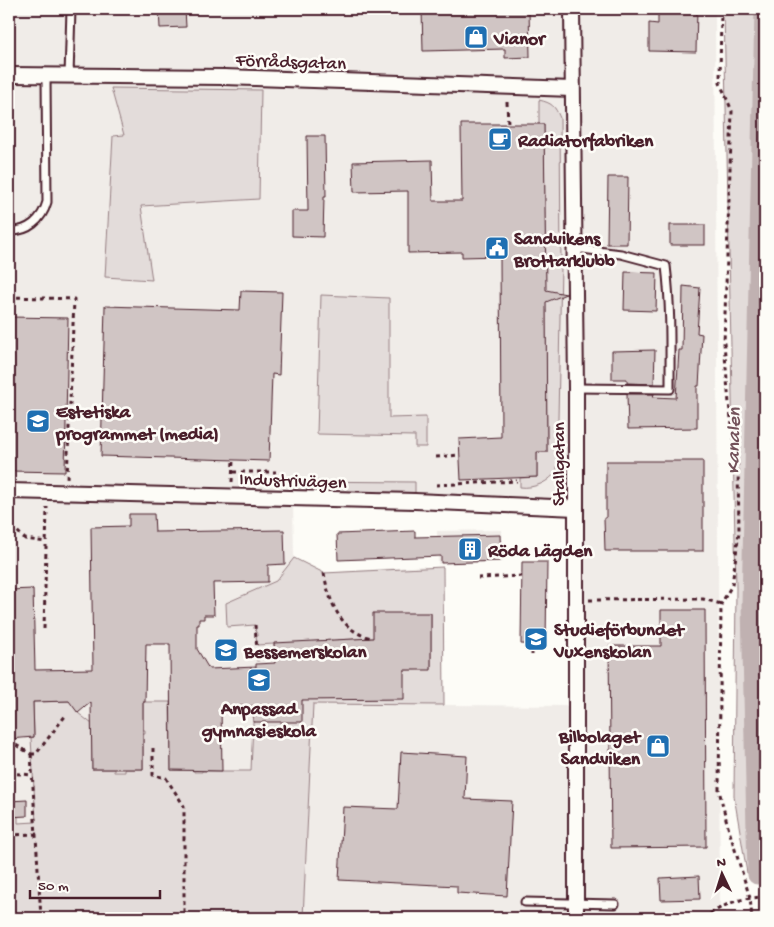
<svg xmlns="http://www.w3.org/2000/svg" width="774" height="927" font-family="'Gochi Hand',sans-serif">
<style>
.built{fill:#f0ece8;fill-rule:evenodd}
.green{fill:#e3dcda;stroke:#967e82}
.lines{fill:none;stroke-linecap:round;stroke-linejoin:round}
.canal{stroke:#c0b1b1;stroke-width:19}
.building{fill:#d0c5c4;stroke:#4a1f2b}
.service-casing{stroke:#4a1f2b;stroke-width:11}
.minor-casing{stroke:#4a1f2b;stroke-width:18}
.path{stroke:#4a1f2b;stroke-width:3;stroke-dasharray:4 4;stroke-linecap:butt}
.service{stroke:#fdfcf7;stroke-width:7}
.minor{stroke:#fdfcf7;stroke-width:14}
.labels{text-anchor:middle;stroke-width:5;stroke-linejoin:round;paint-order:stroke}
.poi-label{font-size:19px;font-weight:bold;fill:#4a1f2b;stroke:#fdfcf7;text-anchor:start}
.street-label{font-size:19px;fill:#4a1f2b;stroke:#fdfcf7}
.water-label{font-size:20px;font-style:italic;fill:#73525a;stroke:#fdfcf7}
</style>
<rect width="100%" height="100%" fill="#fdfcf7"/>
<filter id="ink" filterUnits="userSpaceOnUse"><feTurbulence type="fractalNoise" baseFrequency=".02" numOctaves="2"/><feDisplacementMap in="SourceGraphic" scale="10" xChannelSelector="R" yChannelSelector="G"/><feConvolveMatrix kernelMatrix="1 2 1 2 8 2 1 2 1" color-interpolation-filters="sRGB"/></filter>
<g filter="url(#ink)">
<!-- built -->
<g class="built">
<path d="M9,9H715L720,907L702,918H9ZM293,498L576,508L575,706L444,705L443,595L424,566L324,573L294,558Z"/>
<polygon points="502,530 503,562 438,564 437,531"/>
</g>
<!-- green -->
<g class="green">
<polygon points="724,9 765,9 765,871 747,873 734,796 736,588"/>
<polygon points="111,88 261,90 259,199 141,206 152,280 105,277 113,136 124,135"/>
<path d="M539,100C552,103 555,106 560,118L561,266L557,470C550,482 534,489 520,487V478L537,477V452H547L544,124H539Z"/>
<polygon points="321,295 389,298 389,418 426,417 426,447 415,447 415,436 317,434"/>
<polygon points="292,481 415,482 415,501 292,498"/>
<polygon points="294,558 324,573 443,567 444,705 313,704 303,918 9,918 9,817 18,816 18,823 36,822 31,738 34,737 33,702 71,701 78,713 92,724 92,769 114,769 114,772 125,772 125,769 143,769 143,733 145,733 145,730 143,730 143,702 170,702 171,770 194,770 194,772 202,772 202,771 251,771 253,722 302,700 404,670 431,669 431,614 373,638 257,645 255,625 227,627 226,603 276,581"/>
</g>
<g class="lines">
<!-- canal -->
<polyline class="canal" points="757,875 751,605 764,9"/>
</g>
<!-- building -->
<g class="building">
<polygon points="159,9 185,9 186,27 160,28"/>
<polygon points="422,9 529,9 530,57 505,58 505,49 423,51"/>
<polygon points="658,9 697,9 696,52 649,51 649,23 658,24"/>
<polygon points="461,124 544,124 546,290 566,294 546,302 547,452 537,452 537,477 461,480 459,439 501,437 500,256 462,257 462,252 408,253 408,191 354,192 353,162 432,160 433,201 462,201"/>
<polygon points="307,136 325,136 326,197 324,197 323,237 292,236 292,211 308,211"/>
<polygon points="608,177 628,177 627,244 607,244"/>
<rect x="670" y="225" width="35" height="20"/>
<polygon points="625,272 657,273 656,311 624,310"/>
<polygon points="683,286 700,288 697,333 702,334 699,386 697,386 697,428 628,429 627,394 654,394 653,397 676,398 679,350 682,350"/>
<polygon points="241,291 282,292 279,375 272,374 269,461 101,456 105,306 240,310"/>
<polygon points="9,317 68,318 65,472 9,471"/>
<polygon points="655,350 654,384 627,383 627,379 612,379 612,351"/>
<polygon points="606,461 703,461 703,551 605,551 604,518 606,518"/>
<polygon points="129,514 154,514 155,532 284,530 285,564 268,565 268,582 213,583 214,615 204,615 204,619 199,619 199,625 197,625 197,649 209,669 256,667 256,664 275,663 274,643 373,638 373,613 431,613 431,670 404,670 404,699 302,700 302,722 253,722 253,706 221,706 222,771 171,770 170,644 146,644 145,702 143,702 143,769 92,769 91,702 78,713 69,701 33,702 34,737 9,739 9,590 33,589 35,670 93,669 91,527 129,526"/>
<polygon points="415,531 415,537 500,535 501,561 441,563 441,556 338,560 337,534"/>
<polygon points="522,562 547,562 546,645 521,644"/>
<polygon points="661,610 705,610 706,847 611,848 609,646 661,646"/>
<polygon points="401,752 467,756 465,799 512,801 507,896 457,893 457,886 339,880 343,807 398,809"/>
<polygon points="27,800 27,816 9,817 9,801"/>
<polygon points="699,876 700,899 661,900 660,878"/>
</g>
<g class="lines">
<!-- service casing -->
<g class="service-casing">
<g id="service">
<polyline points="69,76 71,9"/>
<path d="M9,231C28,232 42,220 47,202L46,76"/>
<path d="M574,248L621,254L666,266C671,307 670,348 670,389L576,388"/>
<polyline points="525,902 615,904"/>
</g>
</g>
<!-- minor casing -->
<g class="minor-casing">
<g id="minor">
<polyline points="572,9 576,388 576,918"/>
<polyline points="9,75 224,77 572,89"/>
<polyline points="9,491 415,501 576,508"/>
</g>
</g>
<!-- path -->
<g class="path">
<polyline points="721,9 720,83 732,111 724,343 729,404 738,467 739,532 732,585 721,604 719,790 728,827 750,898 752,918"/>
<polyline points="507,102 508,124"/>
<polyline points="9,297 74,299 67,479"/>
<polyline points="436,457 460,455"/>
<polyline points="233,472 276,472"/>
<polyline points="232,482 233,460"/>
<polyline points="436,485 517,481"/>
<polyline points="9,519 10,524 25,539 46,542"/>
<path d="M324,573C329,602 341,633 373,638"/>
<polyline points="478,578 522,576"/>
<polyline points="589,600 703,599 721,604"/>
<polyline points="255,625 258,664"/>
<polyline points="44,629 47,507"/>
<polyline points="532,645 532,655"/>
<polyline points="9,741 31,754"/>
<polyline points="153,748 153,775 166,778 184,806 184,918"/>
<polyline points="31,754 41,918"/>
<polyline points="31,754 36,754 66,715"/>
<polyline points="9,773 33,775"/>
<polyline points="9,835 37,834"/>
<path d="M703,918C726,904 737,898 765,897"/>
</g>
<!-- service -->
<use href="#service" class="service"/>
<!-- minor -->
<use href="#minor" class="minor"/>
</g>
</g>
<!-- icons -->
<defs>
<g id="shop-square" transform="scale(1.25)"><rect x="-9" y="-9" width="18" height="18" rx="4" fill="#1f6fb2" stroke="#fdfcf7"/><path d="M-5-2.5h2.3a2.7 3.5 0 0 1 5.4 0H5L5.5 6h-11ZM-1.5-2.5h3a1.5 2.3 0 0 0-3 0Z" fill="#fff"/></g>
<g id="cafe-square" transform="scale(1.25)"><rect x="-9" y="-9" width="18" height="18" rx="4" fill="#1f6fb2" stroke="#fdfcf7"/><path d="M-5.5-4.5H6V0H3Q3 3.5 0 3.5H-2.5Q-5.5 3.5-5.5 0ZM3-3.2v2h1.7v-2ZM-6 4.5H4V6H-6Z" fill="#fff"/></g>
<g id="civic-square" transform="scale(1.25)"><rect x="-9" y="-9" width="18" height="18" rx="4" fill="#1f6fb2" stroke="#fdfcf7"/><path d="M-.6-6.5H3V-4.5H.6V-3L4-1V1h2V6H-6V1h2V-1L-.6-3ZM-1.2 2.5V6h2.4V2.5Z" fill="#fff"/></g>
<g id="school-square" transform="scale(1.25)"><rect x="-9" y="-9" width="18" height="18" rx="4" fill="#1f6fb2" stroke="#fdfcf7"/><path d="M0-5L7-2L0 1L-7-2ZM-4 1L0 2.5L4 1V4Q0 6-4 4Z" fill="#fff"/></g>
<g id="building-square" transform="scale(1.25)"><rect x="-9" y="-9" width="18" height="18" rx="4" fill="#1f6fb2" stroke="#fdfcf7"/><path d="M-4-6H4V6H1V3H-1V6H-4ZM-2.5-4.3h1.7v1.8h-1.7ZM.8-4.3h1.7v1.8H.8ZM-2.5-1h1.7V.8h-1.7ZM.8-1h1.7V.8H.8Z" fill="#fff"/></g>
</defs>
<g fill-rule="evenodd">
<use href="#shop-square" x="476" y="37"/>
<use href="#cafe-square" x="500" y="139"/>
<use href="#civic-square" x="497" y="248"/>
<use href="#school-square" x="38" y="421"/>
<use href="#building-square" x="470" y="549"/>
<use href="#school-square" x="536" y="639"/>
<use href="#school-square" x="226" y="650"/>
<use href="#school-square" x="259" y="680"/>
<use href="#shop-square" x="658" y="746"/>
</g>
<g class="labels">
<!-- poi labels -->
<g class="poi-label">
<text x="494" y="44">Vianor</text>
<text x="518" y="146">Radiatorfabriken</text>
<text x="514" y="244">Sandvikens<tspan x="514" dy="22">Brottarklubb</tspan></text>
<text x="56" y="417">Estetiska<tspan x="56" dy="22">programmet (media)</tspan></text>
<text x="488" y="556">Röda Lägden</text>
<text x="554" y="635">Studieförbundet<tspan x="554" dy="22">Vuxenskolan</tspan></text>
<text x="244" y="657">Bessemerskolan</text>
<text x="259" y="714" text-anchor="middle">Anpassad<tspan x="259" dy="22">gymnasieskola</tspan></text>
<text x="640" y="742" text-anchor="end">Bilbolaget<tspan x="640" dy="22">Sandviken</tspan></text>
</g>
<!-- street labels -->
<g class="street-label">
<text transform="translate(291 60) rotate(2)" y="7">Förrådsgatan</text>
<text transform="translate(557 464) rotate(-90)" y="7">Stallgatan</text>
<text transform="translate(293 479) rotate(2)" y="7">Industrivägen</text>
</g>
<!-- water labels -->
<g class="water-label">
<text transform="translate(732 441) rotate(-89)" y="7">Kanalen</text>
</g>
</g>
<!-- margin -->
<rect width="774" height="927" fill="none" stroke="#fdfcf7" stroke-width="30"/>
<rect x="15" y="15" width="744" height="897" fill="none" stroke="#4a1f2b" stroke-width="2" filter="url(#ink)"/>
<!-- north arrow -->
<g transform="translate(722 874) rotate(356)" stroke="#fdfcf7" stroke-width="4" paint-order="stroke">
<path d="M0-4L9 19L0 12L-9 19Z" fill="#4a1f2b"/>
<text y="-8" font-size="14" font-weight="bold" text-anchor="middle" fill="#4a1f2b">N</text>
</g>
<!-- scale -->
<path d="M30 890v8h130v-8" fill="none" stroke="#4a1f2b" stroke-width="2.5"/>
<text x="38" y="890" font-size="15" fill="#4a1f2b" stroke="#fdfcf7" stroke-width="4" paint-order="stroke">50 m</text>
</svg>
